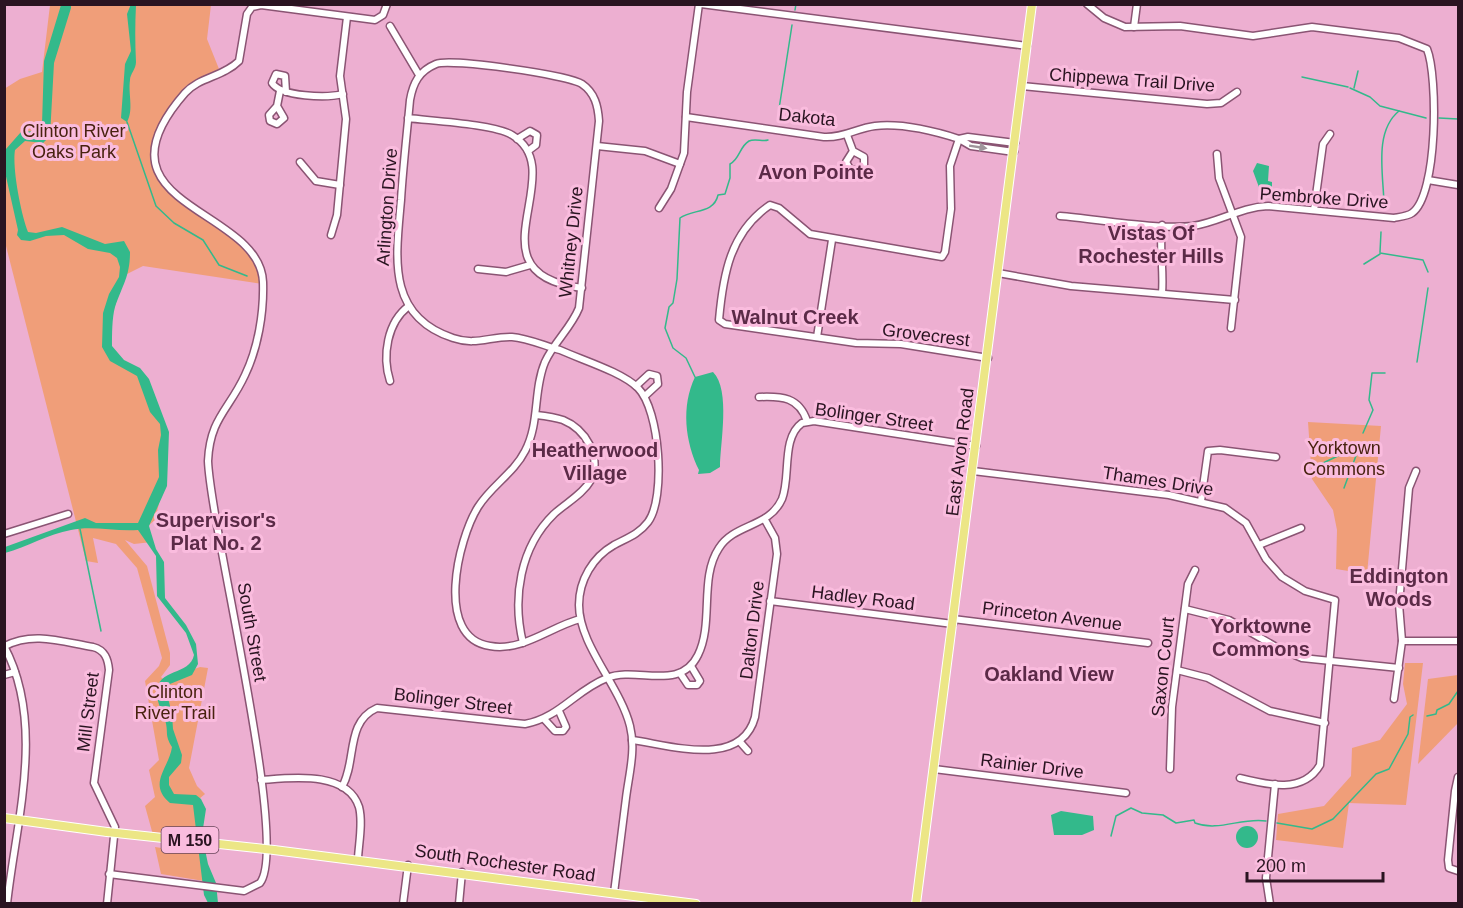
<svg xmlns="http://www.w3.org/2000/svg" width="1463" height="908" font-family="Helvetica,sans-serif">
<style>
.green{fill:#f09e79}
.water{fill:#33b98b}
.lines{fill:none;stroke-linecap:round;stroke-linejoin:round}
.stream{stroke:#33b98b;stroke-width:1.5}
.minor-casing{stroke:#8a5473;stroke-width:9}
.major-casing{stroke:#fff;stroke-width:10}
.minor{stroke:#fff;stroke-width:6}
.major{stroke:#ece686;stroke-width:8}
.major-bridge-casing{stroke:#fff;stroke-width:10;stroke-linecap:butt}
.major-bridge{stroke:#ece686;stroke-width:8}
.oneway{fill:#9f959b}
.labels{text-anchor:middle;stroke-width:6;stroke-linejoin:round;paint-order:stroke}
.shield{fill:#fabcde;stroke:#68465a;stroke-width:1.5}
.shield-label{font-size:16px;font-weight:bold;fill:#2a1421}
.street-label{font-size:18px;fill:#2a1421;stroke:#fabcde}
.park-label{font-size:18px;fill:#48220f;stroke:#fabcde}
.neighbourhood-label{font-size:20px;font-weight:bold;fill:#5b2a47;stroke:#fabcde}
</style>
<rect width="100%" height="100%" fill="#edafd1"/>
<!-- green -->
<g class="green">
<polygon points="50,5 211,5 207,39 219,69 194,85 158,132 154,149 157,168 176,194 248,246 263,284 143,266 125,275 110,321 112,349 128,365 138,370 163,423 160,499 155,520 148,526 152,542 134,544 125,540 147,566 170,653 170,665 161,677 164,680 200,667 208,668 189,768 197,786 205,794 199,799 196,809 210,882 161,874 155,847 168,849 165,837 153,835 145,806 155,797 149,770 159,760 145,681 159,666 162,658 137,568 116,544 93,538 98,563 86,561 5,242 4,89 20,79 42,72"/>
<polygon points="1308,422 1381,426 1367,574 1336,569 1337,530 1333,510 1312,479"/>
<polygon points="1405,663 1423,663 1406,805 1349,803 1343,848 1276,840 1278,814 1324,806 1351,776 1352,748 1380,740 1407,704 1403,684"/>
<polygon points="1458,675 1458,723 1418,764 1428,679"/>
</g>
<!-- water -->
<g class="water">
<path d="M131,4L136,5C135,24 135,43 136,62C136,69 130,74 130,80C128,94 134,110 127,122L121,118L125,64L131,51L127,14Z"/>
<path d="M61,5H71V8L54,63L50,136L43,143L25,141L15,150C12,168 21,214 28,232L36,233L62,227L105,244L124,241L130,252C130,276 123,284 115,307C112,318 112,334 112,346L124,360L140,368L149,379L169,432L167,486L149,526L156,549L164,562L165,598L186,625L196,644L198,664L192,675L165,686L172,714L173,729L182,755L181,763L169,777V785L174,794L196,795L201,799L206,809L202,835L208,864L216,883L218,903H208L204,895L193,805L170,803C147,784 169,768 172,747C164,734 169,733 165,720C162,711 157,703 157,693C156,668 190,676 194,655L186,633L157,596L156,556L138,530C116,532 92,525 71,530C48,534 27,547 5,553V547L85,518L96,523H138L159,477L158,450L161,435L160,424L150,412L137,376L110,361L102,347L103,313L109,294L119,277L120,267L117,258L110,253L88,249L64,235L46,236L30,241L21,240L17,235L18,230L5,172L6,149L21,132L34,131L42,124L44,61Z"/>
<polygon points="1257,163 1269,166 1268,181 1272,182 1272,189 1270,191 1260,190 1253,171"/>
<path d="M713,372C731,390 720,444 720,467L710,473L698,474L699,470C685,442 681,406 695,377Z"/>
<polygon points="1061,811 1093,816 1094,830 1082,835 1054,835 1051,815"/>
<circle cx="1247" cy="837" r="11"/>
</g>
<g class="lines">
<!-- stream -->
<g class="stream">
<polyline points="795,10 796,4"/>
<polyline points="1302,77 1348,87"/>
<polyline points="1350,88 1370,97 1380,106 1426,118"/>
<polyline points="1354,88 1358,71"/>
<polyline points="782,117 779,109 792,25"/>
<polyline points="1439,118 1458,119"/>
<polyline points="127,122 156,206 174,223 203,240 219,265 247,276"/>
<path d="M1384,206C1384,177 1373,132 1399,111"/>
<polyline points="1380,252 1381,232"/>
<polyline points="1380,253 1423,260 1428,272"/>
<polyline points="1364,264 1380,254"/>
<polyline points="1417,362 1428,288"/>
<path d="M695,377L686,358L673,348L665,328L669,307L673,303L677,279L680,218C692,209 714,214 718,195L725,194L730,178V164C740,159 739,147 749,141C755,138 763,142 768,140"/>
<polyline points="1363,433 1373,410 1369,400 1372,373 1385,373"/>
<polyline points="1323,463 1359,446"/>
<polyline points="1344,488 1360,445"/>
<polyline points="80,529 101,631"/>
<polyline points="1427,716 1436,714 1437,710 1449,704 1458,691"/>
<polyline points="1277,823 1312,829 1333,819 1376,774 1389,769 1408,734 1410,717 1413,715"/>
<path d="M1111,836L1116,816L1131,808L1142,813L1163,815L1176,823L1194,820L1195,823C1219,832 1242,817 1266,821"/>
</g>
<!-- minor casing -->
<g class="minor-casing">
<g id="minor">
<polyline points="701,4 1027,46"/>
<polyline points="390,26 419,75"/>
<polyline points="1134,27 1137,4"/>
<polyline points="1022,86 1207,104 1221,103 1237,92"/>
<path d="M286,92L285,76L276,74L272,83C281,97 327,98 343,94"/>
<polyline points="277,106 284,118 277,124 270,121 269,115 277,106 280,91"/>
<path d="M686,117L824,137C844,138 857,128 875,126C902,123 934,131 959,139L950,166L951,209L945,252L942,257L810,234L779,208L770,205C730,232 723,275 719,320L725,324L856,343L901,344L988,358"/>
<path d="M408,118C432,121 494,124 512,135C574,172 465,274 582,288"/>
<polyline points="847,135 853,151 846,162 850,169 858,170 864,165 864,157 853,151"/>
<polyline points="517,139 530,131 537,135 536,145 528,151"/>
<polyline points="597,146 645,151 680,164"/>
<polyline points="1014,152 971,146 959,139 968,137 1015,143"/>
<polyline points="1217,154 1219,178 1241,237 1231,328"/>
<polyline points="300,162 316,181 340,185"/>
<polyline points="1428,180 1458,185"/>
<polyline points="659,208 671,189 684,153 687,92 699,4"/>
<polyline points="1314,210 1323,144 1330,134"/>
<path d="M1060,216C1097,219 1158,230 1193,226C1219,222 1241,207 1268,206L1394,218C1399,217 1408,216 1412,213C1438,195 1438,76 1427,49L1399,38L1312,27L1253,36L1180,26L1125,27L1104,18L1087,4"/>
<path d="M1162,225C1159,248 1164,270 1162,293"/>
<polyline points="331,235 337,215 346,119 340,76 347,17"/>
<polyline points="478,269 506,272 530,265"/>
<polyline points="998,273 1071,286 1235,300"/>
<polyline points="817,337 832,240"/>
<path d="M390,381C382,356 387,322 409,306"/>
<polyline points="636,386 649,374 657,376 658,384 645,396"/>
<path d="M759,397C782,396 799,397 807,421"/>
<path d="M973,471L1169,495L1225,508L1246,523L1266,559L1282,577L1305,591L1335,600L1320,765C1303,794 1268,785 1240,778"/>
<polyline points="1201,501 1208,451 1220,450 1276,457"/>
<polyline points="4,534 68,514"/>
<polyline points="1259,545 1301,528"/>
<polyline points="770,601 953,624"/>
<polyline points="1185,609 1229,620 1278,648 1302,658 1399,668"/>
<path d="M580,619C550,627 522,652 490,646C434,638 458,539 478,507C491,486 514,473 525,451C540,423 533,390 545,362C554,342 571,328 579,308L599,121C598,106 595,93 582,84C569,75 450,58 436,64C419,71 413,83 410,100C407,133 403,167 401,200C396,257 386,316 453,338C476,346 491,336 512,337C527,338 545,346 560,350C582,360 622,372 638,388C660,410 666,498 648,522C639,534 627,538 614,545C593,557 579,580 579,605C579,645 620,686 630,726C636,750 629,774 626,798C622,829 618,861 614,893"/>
<polyline points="953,619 1148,643"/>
<polyline points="1402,641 1458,641"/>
<path d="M523,643C512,598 520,547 554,514C566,503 583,494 591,480C602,456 585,429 563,420C554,417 545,416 536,415"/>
<path d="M4,646C46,724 16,821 7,904"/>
<path d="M5,646C33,631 63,642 93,647C105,650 108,659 109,670L94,783L115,827L107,904"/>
<polyline points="1177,670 1208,678 1270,711 1325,723"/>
<polyline points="680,673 688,685 697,685 700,681 691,666"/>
<polyline points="4,675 15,672"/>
<polyline points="1394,699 1402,641 1399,604 1409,488 1416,471"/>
<polyline points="545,720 555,731 563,731 566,727 559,711"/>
<path d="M632,740C670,745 741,769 755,717L777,554L775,538L765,520"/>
<polyline points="740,742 748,751"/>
<polyline points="934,769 1126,793"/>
<polyline points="1170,769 1172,707 1188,584 1195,570"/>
<polyline points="1458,777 1455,791 1448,860 1449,868 1458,871"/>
<path d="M261,780C290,778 347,770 359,807C363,822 359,842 358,858"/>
<path d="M342,787C357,761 345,722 377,708L525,724C559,718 576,690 607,678C637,666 680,692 698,655C714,623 699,578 719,548C735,523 769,528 782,499C791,477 781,438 802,423L814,421L976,446"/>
<path d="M109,874L244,891L260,883C290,845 211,530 208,461C210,418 229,410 245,375C258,348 264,313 263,282C260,207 85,207 185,93C199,77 223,77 239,61L247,14L252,7L261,5L375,20L383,15L387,4"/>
<polyline points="403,904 408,865"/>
<polyline points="459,904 462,872"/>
<polyline points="1270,904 1266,878 1275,784"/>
</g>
</g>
<!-- major casing -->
<g class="major-casing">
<g id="major">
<polyline points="4,818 107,832"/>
<polyline points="274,850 696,904"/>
<polyline points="916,904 1032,4"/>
</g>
</g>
<!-- minor -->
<use href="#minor" class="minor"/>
<!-- major -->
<use href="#major" class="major"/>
<!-- major-bridge casing -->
<g class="major-bridge-casing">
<polyline id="major-bridge" points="107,832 274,850"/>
</g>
<!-- major-bridge -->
<use href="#major-bridge" class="major-bridge"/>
</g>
<!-- one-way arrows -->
<defs><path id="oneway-solid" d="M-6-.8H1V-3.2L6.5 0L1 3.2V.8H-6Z" transform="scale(1.5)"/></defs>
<use class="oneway" href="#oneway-solid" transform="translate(978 147) rotate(9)"/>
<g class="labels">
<!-- shield labels -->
<rect class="shield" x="161.5" y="827" width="57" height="26" rx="4.5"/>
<g class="shield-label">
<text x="190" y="846">M 150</text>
</g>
<!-- street labels -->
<g class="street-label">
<text transform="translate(1132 80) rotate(4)" y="6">Chippewa Trail Drive</text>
<text transform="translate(807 117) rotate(6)" y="6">Dakota</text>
<text transform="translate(1324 198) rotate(4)" y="6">Pembroke Drive</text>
<text transform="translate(387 207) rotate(-86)" y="6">Arlington Drive</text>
<text transform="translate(571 242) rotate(-84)" y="6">Whitney Drive</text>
<text transform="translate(926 335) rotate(7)" y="6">Grovecrest</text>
<text transform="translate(874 417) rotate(8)" y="6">Bolinger Street</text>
<text transform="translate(960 452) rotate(-83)" y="6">East Avon Road</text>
<text transform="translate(1158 481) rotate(9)" y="6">Thames Drive</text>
<text transform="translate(863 598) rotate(7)" y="6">Hadley Road</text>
<text transform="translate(1052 616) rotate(7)" y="6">Princeton Avenue</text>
<text transform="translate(752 630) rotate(-83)" y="6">Dalton Drive</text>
<text transform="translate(252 632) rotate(80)" y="6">South Street</text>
<text transform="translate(1163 667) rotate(-84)" y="6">Saxon Court</text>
<text transform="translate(453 701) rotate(7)" y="6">Bolinger Street</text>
<text transform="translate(88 712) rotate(-83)" y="6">Mill Street</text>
<text transform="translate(1032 766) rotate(7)" y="6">Rainier Drive</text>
<text transform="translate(505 863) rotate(8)" y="6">South Rochester Road</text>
</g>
<!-- park labels -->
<g class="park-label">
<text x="74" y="137">Clinton River<tspan x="74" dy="21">Oaks Park</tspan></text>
<text x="1344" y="454">Yorktown<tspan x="1344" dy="21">Commons</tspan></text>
<text x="175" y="698">Clinton<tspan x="175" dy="21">River Trail</tspan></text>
</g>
<!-- neighbourhood labels -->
<g class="neighbourhood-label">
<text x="816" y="179">Avon Pointe</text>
<text x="1151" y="240">Vistas Of<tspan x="1151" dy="23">Rochester Hills</tspan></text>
<text x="795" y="324">Walnut Creek</text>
<text x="595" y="457">Heatherwood<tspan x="595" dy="23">Village</tspan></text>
<text x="216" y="527">Supervisor's<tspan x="216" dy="23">Plat No. 2</tspan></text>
<text x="1399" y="583">Eddington<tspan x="1399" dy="23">Woods</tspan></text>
<text x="1261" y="633">Yorktowne<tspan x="1261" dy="23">Commons</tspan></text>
<text x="1049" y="681">Oakland View</text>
</g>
</g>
<!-- border -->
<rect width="1463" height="908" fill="none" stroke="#2a1421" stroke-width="12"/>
<!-- scale -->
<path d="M1247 872v9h136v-9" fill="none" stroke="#2a1421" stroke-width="3"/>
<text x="1256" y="872" font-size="18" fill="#2a1421" stroke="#fabcde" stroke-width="4.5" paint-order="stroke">200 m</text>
</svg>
